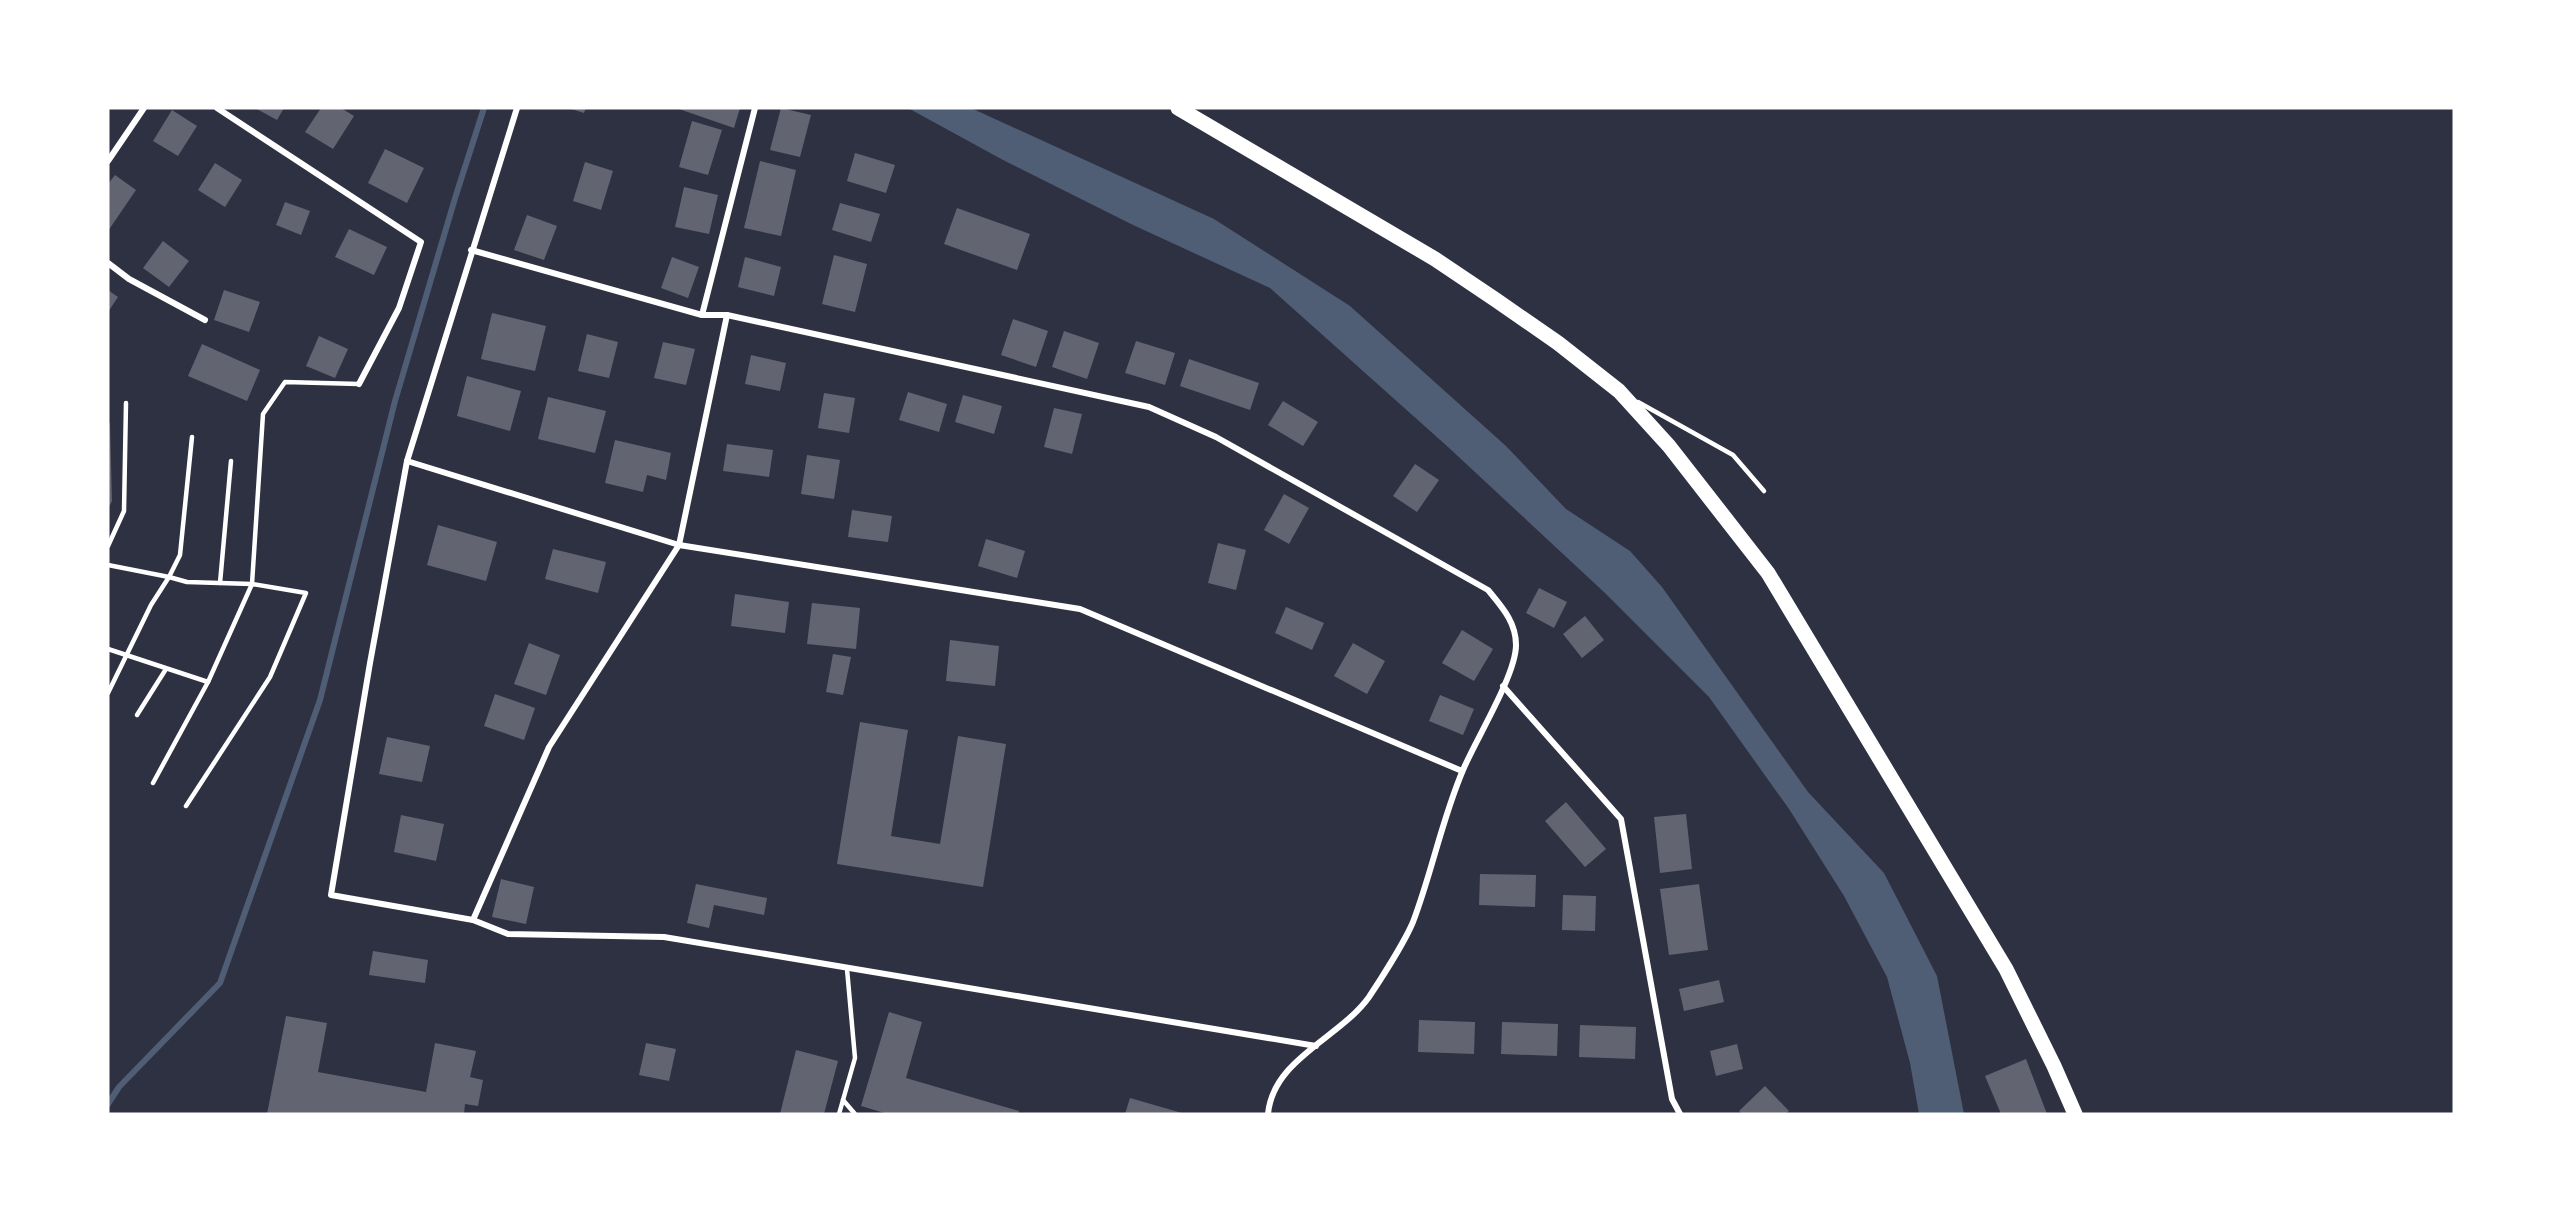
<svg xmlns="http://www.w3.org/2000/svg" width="2562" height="1222" font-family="'PT Sans Narrow',sans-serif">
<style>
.water{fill:#4f5d75}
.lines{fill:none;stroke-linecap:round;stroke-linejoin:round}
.stream{stroke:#4f5d75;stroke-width:6}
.building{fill:#626471}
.service{stroke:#fff;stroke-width:4.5}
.minor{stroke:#fff;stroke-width:6}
.primary{stroke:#fff;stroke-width:15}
</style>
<rect width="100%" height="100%" fill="#2d3142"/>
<!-- water -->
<polygon class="water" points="908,108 971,108 1214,219 1350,306 1506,446 1566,509 1630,551 1662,587 1808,792 1884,873 1937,976 1964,1114 1919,1114 1910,1063 1887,977 1844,896 1789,809 1709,697 1605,593 1448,447 1270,288 1133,225 1003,160"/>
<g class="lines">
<!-- stream -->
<polyline class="stream" points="108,1104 119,1087 220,983 320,700 395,401 456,195 484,108"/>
</g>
<!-- building -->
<g class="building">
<polygon points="255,108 284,108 277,120"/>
<polygon points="321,108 341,108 354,116 333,149 305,132"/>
<polygon points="568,108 586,108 584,113"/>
<polygon points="676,108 740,108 734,128"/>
<polygon points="781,108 811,115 800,157 770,150"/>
<polygon points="172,110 197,126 178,156 153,141"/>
<polygon points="692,121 722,130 708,175 679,167"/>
<polygon points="385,149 424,168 407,203 368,183"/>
<polygon points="855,153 895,165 886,193 847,181"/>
<polygon points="760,161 796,170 781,236 744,228"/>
<polygon points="585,162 613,171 601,210 573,201"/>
<polygon points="215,163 242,180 225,207 198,190"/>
<polygon points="115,175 136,190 108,231 108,184"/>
<polygon points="684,187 718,195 709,234 675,227"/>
<polygon points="285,202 310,211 301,235 276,225"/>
<polygon points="840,203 880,214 871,242 832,230"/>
<polygon points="957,208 1030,234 1017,270 944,244"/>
<polygon points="527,215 557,226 544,260 514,250"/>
<polygon points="349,229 387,247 374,275 335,257"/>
<polygon points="163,241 189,261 169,287 143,268"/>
<polygon points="834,255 867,264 855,312 822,304"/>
<polygon points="672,257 699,267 688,298 661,288"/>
<polygon points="745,257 781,267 774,296 738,287"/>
<polygon points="108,290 118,297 108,312"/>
<polygon points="224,290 260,302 249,332 214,320"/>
<polygon points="492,313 546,326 535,371 481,359"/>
<polygon points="1013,319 1048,331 1036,367 1001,355"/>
<polygon points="1064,331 1099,343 1087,379 1052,367"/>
<polygon points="587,334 618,342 609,378 578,371"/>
<polygon points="319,336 348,349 335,378 306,366"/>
<polygon points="1136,341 1175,353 1165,385 1125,373"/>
<polygon points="663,342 695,349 686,385 654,378"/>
<polygon points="202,344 260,370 247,401 188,376"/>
<polygon points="751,355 786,363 780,391 745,384"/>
<polygon points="1189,359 1259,383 1250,410 1180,386"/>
<polygon points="467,376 521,391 510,431 457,416"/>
<polygon points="908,392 947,404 939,432 899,420"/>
<polygon points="824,393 855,398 849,433 818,428"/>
<polygon points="963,395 1002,406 994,434 955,422"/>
<polygon points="548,397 606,411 595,453 538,439"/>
<polygon points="1283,401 1318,422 1303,446 1268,425"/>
<polygon points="1054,408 1082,414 1072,454 1044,447"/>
<polygon points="108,423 110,423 112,501 108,509"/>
<polygon points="615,440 671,453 666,480 647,475 643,492 605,483"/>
<polygon points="727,444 773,450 769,477 723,471"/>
<polygon points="807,455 840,460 834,499 801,494"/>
<polygon points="1415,464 1439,480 1417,512 1393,496"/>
<polygon points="1284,494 1309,508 1289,544 1264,530"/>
<polygon points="852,510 892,516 888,542 848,537"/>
<polygon points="438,525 497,542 486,581 427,565"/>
<polygon points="986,539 1025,551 1017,578 978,566"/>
<polygon points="1218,543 1246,550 1236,590 1208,583"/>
<polygon points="553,549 606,562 598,593 545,579"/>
<polygon points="1539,588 1567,602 1554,628 1526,613"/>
<polygon points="735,594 789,602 785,633 731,626"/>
<polygon points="812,603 860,608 856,649 807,644"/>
<polygon points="1286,607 1324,623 1312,650 1275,633"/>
<polygon points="1585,616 1604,640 1582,658 1563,634"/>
<polygon points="1462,630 1493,649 1474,681 1442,663"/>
<polygon points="950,640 999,646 995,686 946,681"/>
<polygon points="529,643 560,655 546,695 514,684"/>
<polygon points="1353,643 1385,661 1367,694 1334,676"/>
<polygon points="833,654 851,657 843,695 826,692"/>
<polygon points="495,694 535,708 524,740 484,726"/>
<polygon points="1440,695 1474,709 1463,735 1429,721"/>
<polygon points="860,722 908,730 891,836 940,844 958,736 1006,744 983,887 837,864"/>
<polygon points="387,737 430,746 422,782 379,774"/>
<polygon points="1566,802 1606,849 1585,867 1545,821"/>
<polygon points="1686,814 1692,869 1660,873 1654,817"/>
<polygon points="401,815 444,824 436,861 394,852"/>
<polygon points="1480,874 1536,875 1535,907 1479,905"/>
<polygon points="501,879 534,887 526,924 492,917"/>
<polygon points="696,884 767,898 764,915 714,905 709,928 687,923"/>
<polygon points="1699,884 1708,950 1669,955 1660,889"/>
<polygon points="1563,895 1596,896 1595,931 1562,930"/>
<polygon points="373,951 428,960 425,983 369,975"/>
<polygon points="1719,980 1724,1002 1684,1011 1679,989"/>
<polygon points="889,1012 922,1022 906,1078 1019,1111 1018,1114 888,1114 861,1106"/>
<polygon points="286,1016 327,1023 318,1072 426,1092 435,1043 476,1051 470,1077 483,1080 478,1106 465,1104 464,1114 267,1114"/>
<polygon points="1419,1020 1475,1022 1474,1054 1418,1052"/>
<polygon points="1502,1022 1558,1024 1557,1056 1501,1054"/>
<polygon points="1580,1025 1636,1027 1635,1059 1579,1057"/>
<polygon points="646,1043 676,1049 669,1081 639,1075"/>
<polygon points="1737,1044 1743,1069 1716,1076 1710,1051"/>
<polygon points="796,1050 838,1061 824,1114 780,1114"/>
<polygon points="2026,1059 2047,1114 2001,1114 1985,1076"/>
<polygon points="1765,1086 1789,1111 1785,1114 1742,1114 1739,1111"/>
<polygon points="1130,1098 1182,1113 1182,1114 1125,1114"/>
</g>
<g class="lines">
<!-- service -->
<g class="service">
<polyline points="1638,402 1733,455 1764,491"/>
<polyline points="108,546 124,511 126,403"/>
<polyline points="108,565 169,577 180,555 192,437"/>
<polyline points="220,583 231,461"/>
<polyline points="108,649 208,682 252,584 306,593 270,677 186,806"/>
<polyline points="108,693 151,605 169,577 187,582 252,584 263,414 285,382 359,384"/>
<polyline points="137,715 166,669"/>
<polyline points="153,783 208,682"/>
<polyline points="843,1100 855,1114"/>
<polyline points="839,1114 855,1058 847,969"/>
</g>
<!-- minor -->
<g class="minor">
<polyline points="217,108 421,242 399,308 359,384"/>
<polyline points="517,108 407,461 370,663 331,895 473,920 508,934 664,937 1316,1046"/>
<polyline points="108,161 144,108"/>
<path d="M471,250L702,315H727L1149,407L1216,437L1488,590C1502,607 1516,622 1516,645C1516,675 1476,739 1463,770C1442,819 1432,872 1413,922C1405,941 1381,979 1369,997C1340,1038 1273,1059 1268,1114"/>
<polyline points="108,263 129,279 205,320"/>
<polyline points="702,315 755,108"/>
<polyline points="407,461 679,545 1080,609 1462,771"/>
<polyline points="1503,686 1621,819 1672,1099 1680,1114"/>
<polyline points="473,920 549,747 679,545 727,315"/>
</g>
<!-- primary -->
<polyline class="primary" points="1178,108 1435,259 1496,300 1558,343 1619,391 1669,446 1768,573 2006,969 2054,1066 2075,1114"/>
</g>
<!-- border -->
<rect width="2562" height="1222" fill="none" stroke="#ffffff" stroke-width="219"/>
</svg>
